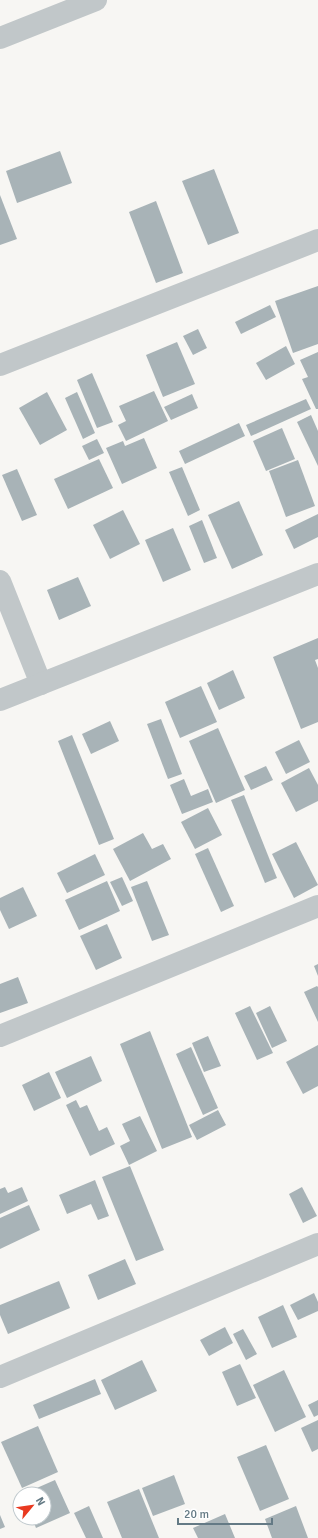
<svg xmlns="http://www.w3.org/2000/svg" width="318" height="1538" font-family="Signika,sans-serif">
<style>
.building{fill:#a8b3b7}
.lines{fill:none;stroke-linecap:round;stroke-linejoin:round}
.minor{stroke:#c1c7c9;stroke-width:22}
</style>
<rect width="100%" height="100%" fill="#f7f6f3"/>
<!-- building -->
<g class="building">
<polygon points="60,151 72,183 17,203 6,171"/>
<polygon points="214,169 239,233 208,245 182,181"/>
<polygon points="0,195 17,239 0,245"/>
<polygon points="156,201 183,273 156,283 129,212"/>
<polygon points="318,286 318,344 293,353 275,301"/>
<polygon points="270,305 276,317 241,334 235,322"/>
<polygon points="198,329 207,348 193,355 183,336"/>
<polygon points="177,342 195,384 163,397 146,355"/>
<polygon points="286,346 295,364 266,380 256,363"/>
<polygon points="318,352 318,409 316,409 302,379 308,377 300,360"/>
<polygon points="92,373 113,422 97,428 77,380"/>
<polygon points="154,391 168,421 126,441 118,425 126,421 119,406"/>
<polygon points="47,392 67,430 40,445 19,408"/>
<polygon points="77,392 95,433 83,439 65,398"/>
<polygon points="192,394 198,408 171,420 164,407"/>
<polygon points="306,399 311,409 251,436 246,425"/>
<polygon points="311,415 318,431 318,466 297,422"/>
<polygon points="239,423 245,436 185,464 179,451"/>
<polygon points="282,428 295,459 266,471 253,441"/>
<polygon points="144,438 157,468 122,484 106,448 123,441 125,446"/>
<polygon points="97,439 104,453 89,460 82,446"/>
<polygon points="99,459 113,488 68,509 54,479"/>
<polygon points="298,460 315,506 286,517 269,471"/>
<polygon points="182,467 200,510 188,516 169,472"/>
<polygon points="17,469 37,515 22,521 2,475"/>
<polygon points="239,501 263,555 232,569 208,515"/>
<polygon points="123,510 140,544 110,559 93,525"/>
<polygon points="318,514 318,537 294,549 285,530"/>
<polygon points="202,520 217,558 204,563 189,526"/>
<polygon points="173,528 191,570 163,582 145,540"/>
<polygon points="78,577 91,606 59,620 47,590"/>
<polygon points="318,638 318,659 315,660 318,668 318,722 301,729 273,657"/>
<polygon points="233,670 245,698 219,710 207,683"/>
<polygon points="201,686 217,722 180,738 165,702"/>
<polygon points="161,719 182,774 168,779 147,724"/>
<polygon points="110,721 119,741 91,754 82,734"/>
<polygon points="218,728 245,790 216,803 189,741"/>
<polygon points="72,735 114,839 99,845 58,741"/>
<polygon points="299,740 310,762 286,774 275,752"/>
<polygon points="266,766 273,780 251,790 244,776"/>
<polygon points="309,768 318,785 318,801 296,812 281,783"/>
<polygon points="184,779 191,796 208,789 213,802 182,814 170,785"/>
<polygon points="244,795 277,878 265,883 231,800"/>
<polygon points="208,808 222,835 195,849 181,822"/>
<polygon points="143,833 152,849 163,844 171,859 130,881 113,849"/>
<polygon points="296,842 318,885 294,898 272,854"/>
<polygon points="208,848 234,906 221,912 195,854"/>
<polygon points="95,854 105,875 67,893 57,873"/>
<polygon points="122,877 133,901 122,906 110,882"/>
<polygon points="107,881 120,911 79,930 65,900"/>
<polygon points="147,881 169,935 152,941 131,887"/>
<polygon points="23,887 37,916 9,929 0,910 0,898"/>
<polygon points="107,924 122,958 96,970 80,936"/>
<polygon points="318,964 318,976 314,966"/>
<polygon points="18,977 28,1003 0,1013 0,984"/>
<polygon points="317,986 318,987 318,1022 304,992"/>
<polygon points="250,1006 273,1053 257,1060 235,1013"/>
<polygon points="270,1006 287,1041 272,1048 256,1013"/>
<polygon points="150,1031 192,1137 162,1149 120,1044"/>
<polygon points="208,1036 221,1066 204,1072 192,1043"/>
<polygon points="318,1045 318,1086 303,1094 286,1062"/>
<polygon points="191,1047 218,1108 203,1115 176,1054"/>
<polygon points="91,1056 102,1081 67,1098 55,1072"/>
<polygon points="49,1072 61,1098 34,1111 22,1085"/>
<polygon points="76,1100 80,1108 87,1105 99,1131 107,1127 115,1144 90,1156 66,1105"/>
<polygon points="218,1110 226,1125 197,1140 189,1125"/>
<polygon points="140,1116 157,1151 129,1165 120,1146 130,1141 122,1124"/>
<polygon points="130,1166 164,1250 136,1261 102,1177"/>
<polygon points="95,1180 109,1216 98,1220 91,1204 67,1214 59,1195"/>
<polygon points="5,1187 8,1193 22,1187 28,1201 0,1214 0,1189"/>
<polygon points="302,1187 317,1216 303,1223 289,1194"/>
<polygon points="29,1205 40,1230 0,1249 0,1218"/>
<polygon points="125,1259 136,1284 98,1300 88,1275"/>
<polygon points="59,1281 70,1308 8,1334 0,1315 0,1305"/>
<polygon points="314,1293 318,1302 318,1311 298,1320 290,1305"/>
<polygon points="283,1305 297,1337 272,1348 258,1317"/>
<polygon points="225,1327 233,1343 209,1356 200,1340"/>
<polygon points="243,1329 257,1354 246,1360 233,1334"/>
<polygon points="142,1360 157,1391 115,1410 101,1380"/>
<polygon points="240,1364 256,1398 237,1406 222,1372"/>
<polygon points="284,1370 306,1417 275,1432 253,1385"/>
<polygon points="95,1379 101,1394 39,1419 33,1405"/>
<polygon points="318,1400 318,1415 314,1417 308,1405"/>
<polygon points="318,1420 318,1449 312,1452 301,1428"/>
<polygon points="38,1426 58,1472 22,1488 1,1442"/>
<polygon points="266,1445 289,1499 260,1511 237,1457"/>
<polygon points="174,1475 185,1504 153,1516 142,1488"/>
<polygon points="55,1480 70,1513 36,1528 32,1518 44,1518 44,1494 23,1494"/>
<polygon points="139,1489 159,1538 122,1538 107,1502"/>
<polygon points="89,1506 103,1538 86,1538 74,1513"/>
<polygon points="296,1506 308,1538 272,1538 265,1519"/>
<polygon points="225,1514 235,1538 198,1538 193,1528"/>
<polygon points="0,1515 5,1527 0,1529"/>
</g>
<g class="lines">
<!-- minor -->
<g class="minor">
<polyline points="0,38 96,0"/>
<polyline points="0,365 318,240"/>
<polyline points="0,581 41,684"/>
<polyline points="0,700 318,574"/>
<polyline points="0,1036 318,906"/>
<polyline points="0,1377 318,1244"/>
</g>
</g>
<!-- north arrow -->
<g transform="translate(32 1506) rotate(61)"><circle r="19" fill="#ffffff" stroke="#c1cace"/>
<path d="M0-3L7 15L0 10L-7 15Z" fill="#e93920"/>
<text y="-6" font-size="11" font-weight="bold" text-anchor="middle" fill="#647a85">N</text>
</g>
<!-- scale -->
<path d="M178 1518v6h94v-6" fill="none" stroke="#647a85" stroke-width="2"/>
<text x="184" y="1518" font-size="12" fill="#647a85" stroke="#ffffff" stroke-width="3" paint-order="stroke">20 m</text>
</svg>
